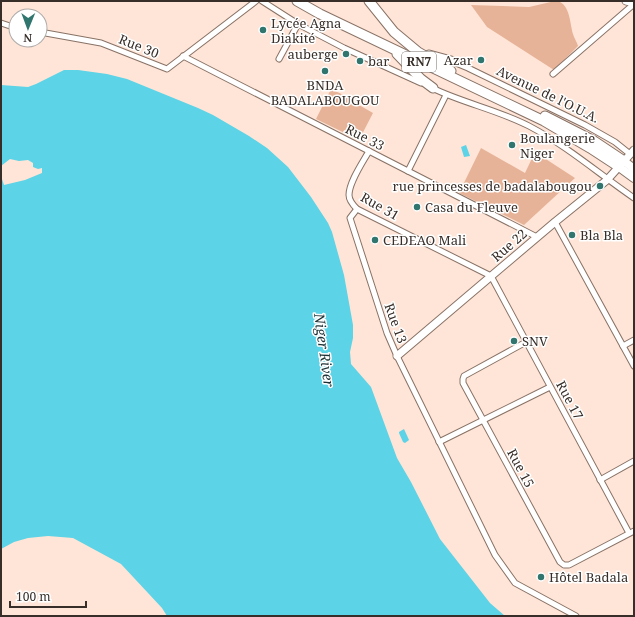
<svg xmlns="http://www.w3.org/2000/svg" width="635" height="617" font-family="'Noto Serif',serif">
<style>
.green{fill:#e7b398}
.water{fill:#5cd3e6}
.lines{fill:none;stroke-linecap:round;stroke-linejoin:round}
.street-casing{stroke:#887266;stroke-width:7}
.secondary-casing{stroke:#887266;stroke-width:9}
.primary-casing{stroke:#887266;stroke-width:10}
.highway-casing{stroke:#887266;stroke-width:11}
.street{stroke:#fff;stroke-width:5}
.secondary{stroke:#fff;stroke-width:7}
.primary{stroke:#fff;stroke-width:8}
.highway{stroke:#fff;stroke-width:9}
.poi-dot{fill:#30766e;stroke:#fff;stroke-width:1.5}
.labels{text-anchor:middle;stroke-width:3;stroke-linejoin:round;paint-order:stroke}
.shield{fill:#fff;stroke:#736d69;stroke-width:1}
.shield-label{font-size:12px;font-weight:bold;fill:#372e29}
.poi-label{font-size:13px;fill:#372e29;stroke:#fff;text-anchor:start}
.street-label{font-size:13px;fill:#372e29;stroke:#fff}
.water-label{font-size:14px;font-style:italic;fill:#1d3236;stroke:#fff}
</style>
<rect width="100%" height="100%" fill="#ffe5d7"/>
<!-- green -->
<g class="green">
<path d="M555,1C570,1 570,24 573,34C574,38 577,42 578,46L554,70L487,27L471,5L529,7Z"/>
<polygon points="331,89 352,99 352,101 373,113 359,140 316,119"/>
<polygon points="481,148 525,173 535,152 575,178 524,225 459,193"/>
</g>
<!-- water -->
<g class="water">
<polygon points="64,70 78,70 107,74 127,79 198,108 213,115 249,136 267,148 288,167 311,197 328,223 332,232 344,275 353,325 353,338 350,352 351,364 371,387 397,458 411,482 440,539 490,603 505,616 167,616 162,608 121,564 73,538 48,536 28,538 14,542 1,549 1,176 4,185 25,180 42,173 42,168 38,169 33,167 33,163 28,160 19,161 10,159 1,166 1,85 28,87 36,84"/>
<polygon points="466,145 470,156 464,157 461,147"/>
<polygon points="404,429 409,440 405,443 403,442 399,433 399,432"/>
</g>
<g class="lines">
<!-- street casing -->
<g class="street-casing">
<g id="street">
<polyline points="262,1 298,24 344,48 421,83"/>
<polyline points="1,23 16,28"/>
<polyline points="40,32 101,43 167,69 256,1"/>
<polyline points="183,56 537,237"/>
<polyline points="279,59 298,24"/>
<polyline points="451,61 468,68 585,125 615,142 630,154"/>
<polyline points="553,74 634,4"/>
<path d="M432,88C463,103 498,110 529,126C567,146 599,174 634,198"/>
<path d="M369,151C363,162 349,182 349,195C349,200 353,205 357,209L491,276L629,533"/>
<polyline points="408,171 446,95"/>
<polyline points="357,209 350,218 387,333 397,356 495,555 515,583 576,616"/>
<polyline points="555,222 634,366"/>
<polyline points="526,342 464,376 463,379 463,383 560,562 564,565 569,565 634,531"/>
<polyline points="623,346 634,340"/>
<polyline points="439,442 550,387"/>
<polyline points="600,480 634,461"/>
</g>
</g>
<!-- secondary casing -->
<g class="secondary-casing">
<g id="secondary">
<polyline points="626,1 634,3"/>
<polyline points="397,356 555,222 607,180 634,150"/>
</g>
</g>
<!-- primary casing -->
<g class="primary-casing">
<g id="primary">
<polyline points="624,161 634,169"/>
<polyline points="619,167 634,178"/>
</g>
</g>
<!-- highway casing -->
<g class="highway-casing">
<g id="highway">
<polyline points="297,1 320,14 544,121 590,148 619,167"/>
<polyline points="369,1 394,32 418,52 451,71"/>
<polyline points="397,54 421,79 433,88"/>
<polyline points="429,55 451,61"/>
<polyline points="545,116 594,141 624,161"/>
</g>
</g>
<!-- street -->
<use href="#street" class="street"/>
<!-- secondary -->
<use href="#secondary" class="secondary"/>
<!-- primary -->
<use href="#primary" class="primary"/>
<!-- highway -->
<use href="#highway" class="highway"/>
</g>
<!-- markers -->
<g class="poi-dot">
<circle cx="263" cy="30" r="4"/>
<circle cx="346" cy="54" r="4"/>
<circle cx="481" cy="60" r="4"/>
<circle cx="360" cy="61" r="4"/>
<circle cx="325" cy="71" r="4"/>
<circle cx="512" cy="145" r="4"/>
<circle cx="600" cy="186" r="4"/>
<circle cx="417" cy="207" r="4"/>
<circle cx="572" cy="235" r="4"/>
<circle cx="375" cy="240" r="4"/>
<circle cx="514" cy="341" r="4"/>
<circle cx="541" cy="577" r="4"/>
</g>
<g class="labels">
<!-- shield labels -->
<rect class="shield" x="402" y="52" width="34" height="20" rx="3"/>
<g class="shield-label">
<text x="419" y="66">RN7</text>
</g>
<!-- poi labels -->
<g class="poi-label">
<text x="271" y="28">Lycée Agna<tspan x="271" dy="15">Diakité</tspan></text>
<text x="338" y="59" text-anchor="end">auberge</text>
<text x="473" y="65" text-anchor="end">Azar</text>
<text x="368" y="66">bar</text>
<text x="325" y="90" text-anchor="middle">BNDA<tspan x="325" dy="15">BADALABOUGOU</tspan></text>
<text x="520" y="143">Boulangerie<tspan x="520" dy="15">Niger</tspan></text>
<text x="592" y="191" text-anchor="end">rue princesses de badalabougou</text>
<text x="425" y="212">Casa du Fleuve</text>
<text x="580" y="240">Bla Bla</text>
<text x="383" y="245">CEDEAO Mali</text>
<text x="522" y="346">SNV</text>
<text x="549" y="582">Hôtel Badala</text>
</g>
<!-- street labels -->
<g class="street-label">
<text transform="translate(139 46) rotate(22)" y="5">Rue 30</text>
<text transform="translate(548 94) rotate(26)" y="5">Avenue de l'O.U.A.</text>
<text transform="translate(365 137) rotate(27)" y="5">Rue 33</text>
<text transform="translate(380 206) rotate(30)" y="5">Rue 31</text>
<text transform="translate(509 245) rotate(-41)" y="5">Rue 22</text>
<text transform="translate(396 323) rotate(70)" y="5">Rue 13</text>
<text transform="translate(570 400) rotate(62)" y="5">Rue 17</text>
<text transform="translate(521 468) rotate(62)" y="5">Rue 15</text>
</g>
<!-- water labels -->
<g class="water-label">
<text transform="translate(324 350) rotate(82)" y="5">Niger River</text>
</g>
</g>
<!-- border -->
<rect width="635" height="617" fill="none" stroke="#372e29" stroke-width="4"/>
<!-- north arrow -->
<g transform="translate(28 28) rotate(181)"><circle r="19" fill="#ffffff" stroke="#afaba9"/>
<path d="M0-3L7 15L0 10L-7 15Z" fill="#30766e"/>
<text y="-6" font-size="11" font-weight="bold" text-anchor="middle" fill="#372e29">N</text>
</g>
<!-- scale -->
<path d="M10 601v6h76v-6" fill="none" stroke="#372e29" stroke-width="2"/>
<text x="16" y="601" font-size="12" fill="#372e29" stroke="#ffffff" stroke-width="3" paint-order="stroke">100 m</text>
</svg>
